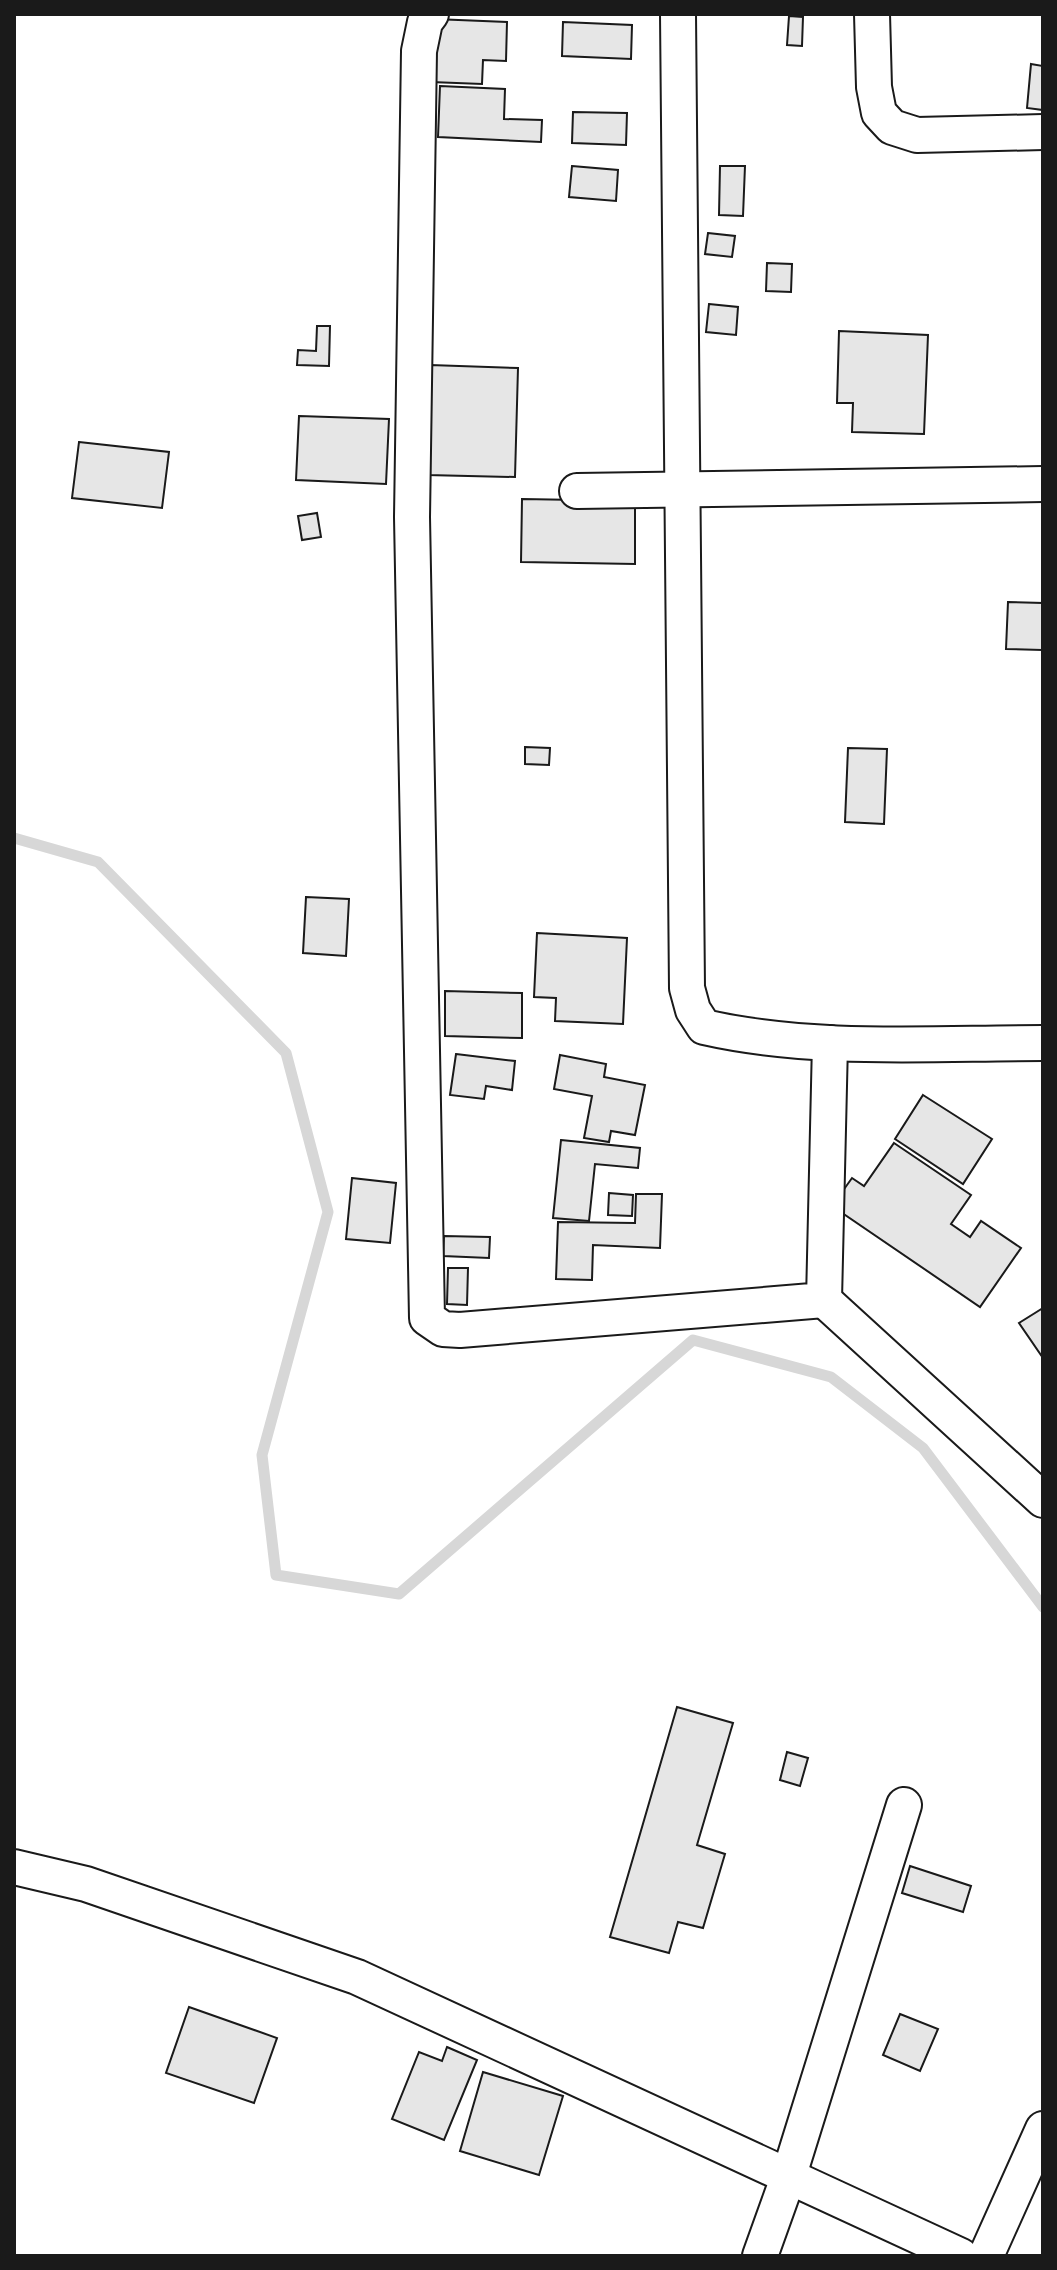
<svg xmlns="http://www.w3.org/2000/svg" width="1057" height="2270" font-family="'Fira Sans',sans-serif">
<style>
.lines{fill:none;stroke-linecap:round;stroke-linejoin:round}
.stream{stroke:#d7d7d7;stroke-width:11}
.building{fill:#e6e6e6;stroke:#1a1a1a;stroke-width:2}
.minor-casing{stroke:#1a1a1a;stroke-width:38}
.minor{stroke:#fff;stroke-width:34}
</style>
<rect width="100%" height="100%" fill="#fff"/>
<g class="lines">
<!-- stream -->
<polyline class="stream" points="14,838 98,862 286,1053 328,1212 262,1455 276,1575 399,1594 693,1340 831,1377 923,1448 1043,1607"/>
</g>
<!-- building -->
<g class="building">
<polygon points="789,16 803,17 802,46 787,45"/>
<polygon points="434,19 507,22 506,61 483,60 482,84 431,82"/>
<polygon points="563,22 632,25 631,59 562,56"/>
<polygon points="1031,64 1043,66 1043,110 1027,108"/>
<polygon points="440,86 505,89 504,119 542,120 541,142 438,137"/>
<polygon points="573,112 627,113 626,145 572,143"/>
<polygon points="572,166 618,170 616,201 569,197"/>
<polygon points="720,166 745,166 743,216 719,215"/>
<polygon points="708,233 735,236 732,257 705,254"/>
<polygon points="767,263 792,264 791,292 766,291"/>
<polygon points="709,304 738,307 736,335 706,332"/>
<polygon points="317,326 330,326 329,366 297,365 298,350 316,351"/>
<polygon points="839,331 928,335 924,434 852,432 853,403 837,403"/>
<polygon points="430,365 518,368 515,477 427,475"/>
<polygon points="299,416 389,419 386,484 296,480"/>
<polygon points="79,442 169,452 162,508 72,498"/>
<polygon points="522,499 635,501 635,564 521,562"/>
<polygon points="317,513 321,537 302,540 298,516"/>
<polygon points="1008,602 1043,603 1042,650 1006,649"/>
<polygon points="525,747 550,748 549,765 525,764"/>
<polygon points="848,748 887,749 884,824 845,822"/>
<polygon points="306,897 349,899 346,956 303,953"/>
<polygon points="537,933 627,938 623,1024 555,1021 556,998 534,997"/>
<polygon points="445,991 522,993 522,1038 445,1036"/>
<polygon points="456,1054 515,1061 512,1090 486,1086 484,1099 450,1095"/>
<polygon points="560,1055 606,1064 604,1077 645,1085 635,1135 611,1131 609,1142 584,1138 592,1096 554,1089"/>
<polygon points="923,1095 992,1139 963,1184 895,1139"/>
<polygon points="561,1140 640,1148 638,1168 595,1164 589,1221 553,1218"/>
<polygon points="894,1143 971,1195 951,1224 970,1237 981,1221 1021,1248 980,1307 832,1206 852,1178 864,1186"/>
<polygon points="352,1178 396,1183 390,1243 346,1239"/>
<polygon points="609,1193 633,1195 632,1216 608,1215"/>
<polygon points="636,1194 662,1194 660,1248 593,1245 592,1280 556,1279 558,1222 635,1223"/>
<polygon points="444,1236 490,1237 489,1258 443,1256"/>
<polygon points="448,1268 468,1268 467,1305 447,1304"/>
<polygon points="1043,1308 1043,1358 1019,1323"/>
<polygon points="677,1707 733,1723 697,1845 725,1854 703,1928 678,1922 669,1953 610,1937"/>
<polygon points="787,1752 808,1758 800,1786 780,1780"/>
<polygon points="910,1866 971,1886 963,1912 902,1893"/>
<polygon points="189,2007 277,2038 254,2103 166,2073"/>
<polygon points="900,2014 938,2029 920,2071 883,2055"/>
<polygon points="447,2047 477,2060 444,2140 392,2119 419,2052 442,2061"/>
<polygon points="483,2072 563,2096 539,2175 460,2151"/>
</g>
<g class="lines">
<!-- minor casing -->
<g class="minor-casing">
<g id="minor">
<polyline points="431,14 425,22 419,51 412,517 427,1318 443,1329 460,1330 824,1300 830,1043"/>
<path d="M678,14L687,988L693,1010L704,1027C814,1052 931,1043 1043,1043"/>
<polyline points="872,14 874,87 879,113 892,127 917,135 1043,132"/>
<polyline points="577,491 1043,484"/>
<polyline points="824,1300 1043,1500"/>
<polyline points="14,1867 86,1884 357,1977 961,2256"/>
<polyline points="760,2256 789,2175 904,1805"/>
<polyline points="986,2256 1043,2129"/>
</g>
</g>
<!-- minor -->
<use href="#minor" class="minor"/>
</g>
<!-- border -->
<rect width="1057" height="2270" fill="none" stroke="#1a1a1a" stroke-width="32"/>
</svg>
